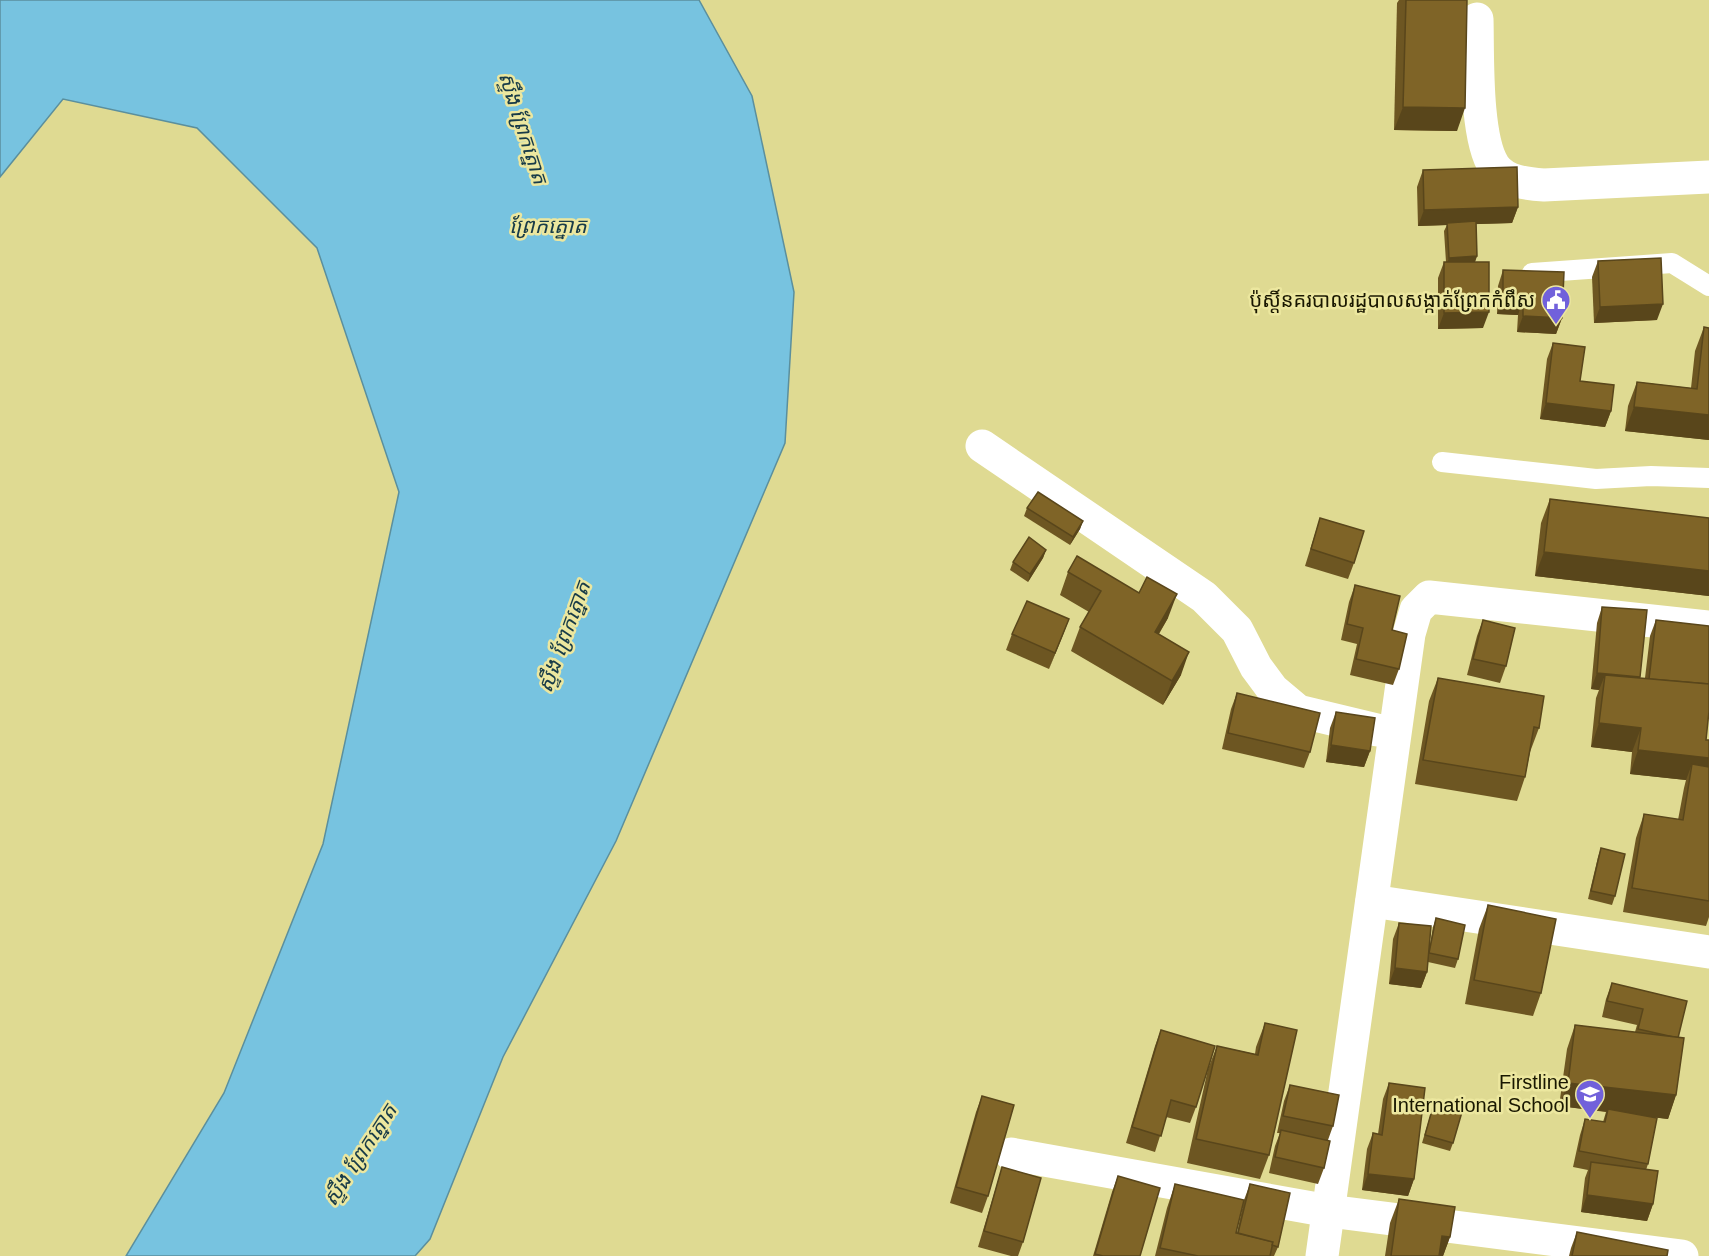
<svg xmlns="http://www.w3.org/2000/svg" width="1709" height="1256" font-family="Arial,'Noto Sans Khmer',sans-serif">
<style>
.water{fill:#77c3e0;stroke:#5b8f9d;stroke-width:1.5}
.lines{fill:none;stroke-linecap:round;stroke-linejoin:round}
.service{stroke:#fff;stroke-width:20}
.minor{stroke:#fff;stroke-width:33}
.wall{fill:#6d5622}
.shaded-wall{fill:#59461b}
.building{fill:#7f6427;stroke:#59461b;stroke-width:1.5}
.labels{text-anchor:middle;stroke-width:5;stroke-linejoin:round;paint-order:stroke}
.poi-label{font-size:20px;fill:#191700;stroke:#ece79f;text-anchor:end}
.water-label{font-size:21px;font-style:italic;fill:#183b48;stroke:#ece79f}
</style>
<rect width="100%" height="100%" fill="#dfda92"/>
<!-- water -->
<polygon class="water" points="0,0 699,0 752,96 794,292 785,443 616,841 503,1057 430,1239 415,1256 126,1256 224,1093 323,844 399,492 317,248 197,128 63,99 0,177"/>
<g class="lines">
<!-- service -->
<g class="service">
<polyline points="1532,273 1672,263 1709,286"/>
<polyline points="1442,462 1596,479 1651,476 1709,478"/>
</g>
<!-- minor -->
<g class="minor">
<path d="M1477,19C1478,54 1475,137 1494,166C1505,182 1528,184 1544,185L1709,177"/>
<polyline points="982,446 1204,597 1237,630 1256,667 1273,690 1298,711 1377,730"/>
<polyline points="1372,901 1709,952"/>
<polyline points="1011,1154 1329,1211 1682,1256"/>
<polyline points="1322,1256 1409,634 1416,610 1429,597 1709,627"/>
</g>
</g>
<!-- wall -->
<g class="wall">
<polygon points="1399,0 1467,0 1457,131 1394,130 1397,3"/>
<polygon points="1423,170 1518,207 1512,223 1476,224 1477,256 1475,262 1483,328 1438,329 1438,278 1444,262 1446,262 1444,231 1447,225 1418,226 1417,187"/>
<polygon points="1598,261 1657,320 1594,323 1592,277"/>
<polygon points="1503,270 1562,318 1556,334 1517,332 1518,315 1497,314 1498,286"/>
<polygon points="1704,327 1709,328 1709,440 1625,431 1628,406 1637,382 1691,388 1695,351"/>
<polygon points="1553,343 1580,381 1611,411 1605,427 1540,419 1547,359"/>
<polygon points="1550,499 1709,518 1709,596 1535,576 1541,523"/>
<polygon points="1027,508 1083,521 1080,529 1070,545 1024,516"/>
<polygon points="1320,518 1354,563 1348,579 1305,566"/>
<polygon points="1046,550 1043,558 1028,582 1010,570 1013,562"/>
<polygon points="1068,572 1168,618 1159,634 1181,675 1163,705 1071,651 1080,627 1089,612 1060,595"/>
<polygon points="1355,585 1392,630 1399,669 1393,685 1350,675 1357,644 1341,640 1349,602"/>
<polygon points="1602,607 1640,678 1645,678 1650,636 1656,620 1706,740 1709,740 1709,917 1706,926 1623,912 1636,838 1644,814 1678,820 1684,788 1686,780 1630,774 1632,752 1591,747 1596,698 1599,690 1591,689 1597,623"/>
<polygon points="1069,619 1049,669 1006,650 1012,634"/>
<polygon points="1483,620 1506,666 1500,683 1467,675 1477,636"/>
<polygon points="1438,678 1539,728 1530,752 1525,777 1517,801 1415,784 1429,701"/>
<polygon points="1237,693 1310,752 1304,768 1222,749 1231,709"/>
<polygon points="1336,712 1370,751 1364,767 1326,762 1330,728"/>
<polygon points="1601,848 1615,896 1612,905 1588,899 1598,857"/>
<polygon points="1488,905 1541,993 1533,1016 1465,1004 1479,929"/>
<polygon points="1436,918 1458,959 1455,968 1428,962 1427,972 1421,988 1389,984 1393,939 1399,923 1430,945 1433,927"/>
<polygon points="1612,983 1678,1037 1676,1095 1668,1119 1652,1117 1648,1164 1646,1170 1653,1204 1647,1221 1581,1212 1585,1178 1588,1170 1573,1167 1580,1135 1585,1119 1603,1122 1606,1112 1559,1106 1567,1049 1575,1025 1635,1032 1637,1025 1602,1017 1606,999"/>
<polygon points="1265,1023 1269,1155 1260,1179 1187,1163 1208,1069 1217,1046 1255,1054 1256,1047"/>
<polygon points="1161,1030 1196,1107 1190,1123 1166,1117 1155,1152 1126,1143 1155,1046"/>
<polygon points="1389,1083 1414,1179 1408,1196 1362,1190 1367,1149 1373,1133 1378,1134 1383,1099"/>
<polygon points="1290,1085 1333,1126 1328,1140 1324,1168 1318,1184 1269,1173 1275,1146 1280,1133 1277,1133 1284,1101"/>
<polygon points="982,1096 988,1196 982,1213 950,1203 976,1112"/>
<polygon points="1434,1103 1453,1143 1450,1151 1422,1143"/>
<polygon points="1002,1167 1023,1242 1018,1256 1011,1256 978,1247 997,1184"/>
<polygon points="1118,1176 1140,1256 1093,1256 1112,1192"/>
<polygon points="1175,1184 1237,1233 1244,1200 1250,1184 1278,1247 1274,1256 1155,1256 1167,1208"/>
<polygon points="1399,1199 1450,1237 1443,1256 1385,1256 1390,1223"/>
<polygon points="1577,1232 1667,1256 1569,1256 1571,1248"/>
</g>
<!-- shaded-wall -->
<g class="shaded-wall">
<polygon points="1403,107 1465,108 1457,131 1394,130"/>
<polygon points="1518,207 1512,223 1447,225 1447,223 1447,225 1418,226 1424,210"/>
<polygon points="1477,256 1474,264 1446,266 1449,258"/>
<polygon points="1503,298 1523,299 1518,315 1497,314"/>
<polygon points="1663,304 1657,320 1594,323 1600,307"/>
<polygon points="1489,312 1483,328 1438,329 1444,313"/>
<polygon points="1523,316 1562,318 1556,334 1517,332"/>
<polygon points="1546,403 1611,411 1605,427 1540,419"/>
<polygon points="1634,407 1709,415 1709,440 1625,431"/>
<polygon points="1083,521 1080,529 1070,545 1073,537"/>
<polygon points="1046,550 1043,558 1028,582 1030,574"/>
<polygon points="1544,552 1709,571 1709,596 1535,576"/>
<polygon points="1177,594 1168,618 1146,655 1155,632"/>
<polygon points="1069,619 1063,635 1049,669 1055,653"/>
<polygon points="1189,652 1181,675 1163,705 1172,681"/>
<polygon points="1597,673 1640,677 1635,693 1605,675 1599,690 1591,689"/>
<polygon points="1599,723 1641,728 1632,752 1591,747"/>
<polygon points="1331,745 1370,751 1364,767 1326,762"/>
<polygon points="1638,750 1709,758 1709,783 1692,764 1686,780 1630,774"/>
<polygon points="1395,968 1427,972 1421,988 1389,984"/>
<polygon points="1568,1083 1676,1095 1668,1119 1559,1106"/>
<polygon points="1368,1174 1414,1179 1408,1196 1362,1190"/>
<polygon points="1587,1195 1653,1204 1647,1221 1581,1212"/>
<polygon points="1442,1236 1450,1237 1443,1256 1435,1256"/>
</g>
<!-- building -->
<g class="building">
<polygon points="1406,0 1467,0 1465,108 1403,107"/>
<polygon points="1517,167 1518,207 1424,210 1423,170"/>
<polygon points="1476,221 1477,256 1449,258 1447,223"/>
<polygon points="1661,258 1663,304 1600,307 1598,261"/>
<polygon points="1444,262 1489,262 1489,312 1444,313"/>
<polygon points="1503,270 1564,272 1562,318 1523,316 1523,299 1503,298"/>
<polygon points="1704,327 1709,328 1709,415 1634,407 1637,382 1697,389"/>
<polygon points="1553,343 1585,347 1580,381 1614,385 1611,411 1546,403"/>
<polygon points="1038,492 1083,521 1073,537 1027,508"/>
<polygon points="1550,499 1709,518 1709,571 1544,552"/>
<polygon points="1320,518 1364,531 1354,563 1311,549"/>
<polygon points="1029,537 1046,550 1030,574 1013,562"/>
<polygon points="1077,556 1139,593 1147,577 1177,594 1155,632 1189,652 1172,681 1080,627 1101,591 1068,572"/>
<polygon points="1355,585 1400,596 1392,630 1407,634 1399,669 1356,659 1363,628 1347,624"/>
<polygon points="1027,601 1069,619 1055,653 1012,634"/>
<polygon points="1602,607 1647,610 1640,677 1597,673"/>
<polygon points="1483,620 1515,628 1506,666 1473,659"/>
<polygon points="1656,620 1709,626 1709,684 1649,679"/>
<polygon points="1605,675 1709,684 1709,711 1706,740 1709,740 1709,758 1638,750 1641,728 1599,723"/>
<polygon points="1438,678 1544,696 1539,728 1534,727 1525,777 1423,760"/>
<polygon points="1237,693 1320,713 1310,752 1228,733"/>
<polygon points="1336,712 1375,718 1370,751 1331,745"/>
<polygon points="1692,764 1709,767 1709,901 1632,888 1644,814 1683,820"/>
<polygon points="1601,848 1625,854 1615,896 1591,891"/>
<polygon points="1488,905 1556,919 1541,993 1474,980"/>
<polygon points="1436,918 1465,925 1458,959 1429,953"/>
<polygon points="1399,923 1431,926 1427,972 1395,968"/>
<polygon points="1612,983 1687,1001 1678,1038 1638,1029 1643,1009 1607,1001"/>
<polygon points="1265,1023 1297,1030 1269,1155 1196,1139 1217,1046 1258,1055"/>
<polygon points="1575,1025 1684,1038 1676,1095 1568,1083"/>
<polygon points="1161,1030 1215,1046 1196,1107 1171,1100 1161,1136 1132,1127"/>
<polygon points="1389,1083 1425,1088 1414,1179 1368,1174 1373,1133 1382,1135"/>
<polygon points="1290,1085 1339,1095 1333,1126 1283,1116"/>
<polygon points="982,1096 1014,1105 988,1196 956,1187"/>
<polygon points="1434,1103 1462,1112 1453,1143 1425,1135"/>
<polygon points="1608,1109 1657,1118 1648,1164 1579,1151 1585,1119 1605,1122"/>
<polygon points="1281,1130 1330,1141 1324,1168 1275,1157"/>
<polygon points="1591,1162 1658,1171 1653,1204 1587,1195"/>
<polygon points="1002,1167 1041,1178 1023,1242 984,1231"/>
<polygon points="1118,1176 1160,1188 1140,1256 1103,1256 1095,1254"/>
<polygon points="1175,1184 1244,1200 1236,1233 1273,1242 1270,1256 1198,1256 1160,1248"/>
<polygon points="1250,1184 1290,1193 1278,1247 1272,1245 1273,1242 1238,1233"/>
<polygon points="1399,1199 1455,1207 1450,1237 1442,1236 1439,1256 1391,1256"/>
<polygon points="1577,1232 1668,1250 1667,1256 1572,1256"/>
</g>
<!-- icons -->
<defs>
<g id="civic-pin" transform="scale(1.5)"><path d="M0 17L-7.5 6A9.5 9.5 0 1 1 7.5 6Z" fill="#7161db" stroke="#ece79f"/><path d="M-.6-6.5H3V-4.5H.6V-3L4-1V1h2V6H-6V1h2V-1L-.6-3ZM-1.2 2.5V6h2.4V2.5Z" fill="#fff"/></g>
<g id="university-pin" transform="scale(1.5)"><path d="M0 17L-7.5 6A9.5 9.5 0 1 1 7.5 6Z" fill="#7161db" stroke="#ece79f"/><path d="M0-5L7-2L0 1L-7-2ZM-4 1L0 2.5L4 1V4Q0 6-4 4Z" fill="#fff"/></g>
</defs>
<g fill-rule="evenodd">
<use href="#civic-pin" x="1556" y="300"/>
<use href="#university-pin" x="1590" y="1094"/>
</g>
<g class="labels">
<!-- poi labels -->
<g class="poi-label">
<text x="1535" y="307">ប៉ុស្តិ៍នគរបាលរដ្ឋបាលសង្កាត់ព្រែកកំពឹស</text>
<text x="1569" y="1089">Firstline<tspan x="1569" dy="23">International School</tspan></text>
</g>
<!-- water labels -->
<g class="water-label">
<text transform="translate(523 128) rotate(72)" y="7">ស្ទឹង ព្រែកត្នោត</text>
<text x="548" y="233">ព្រែកត្នោត</text>
<text transform="translate(564 637) rotate(-70)" y="7">ស្ទឹង ព្រែកត្នោត</text>
<text transform="translate(360 1155) rotate(-57)" y="7">ស្ទឹង ព្រែកត្នោត</text>
</g>
</g>
</svg>
